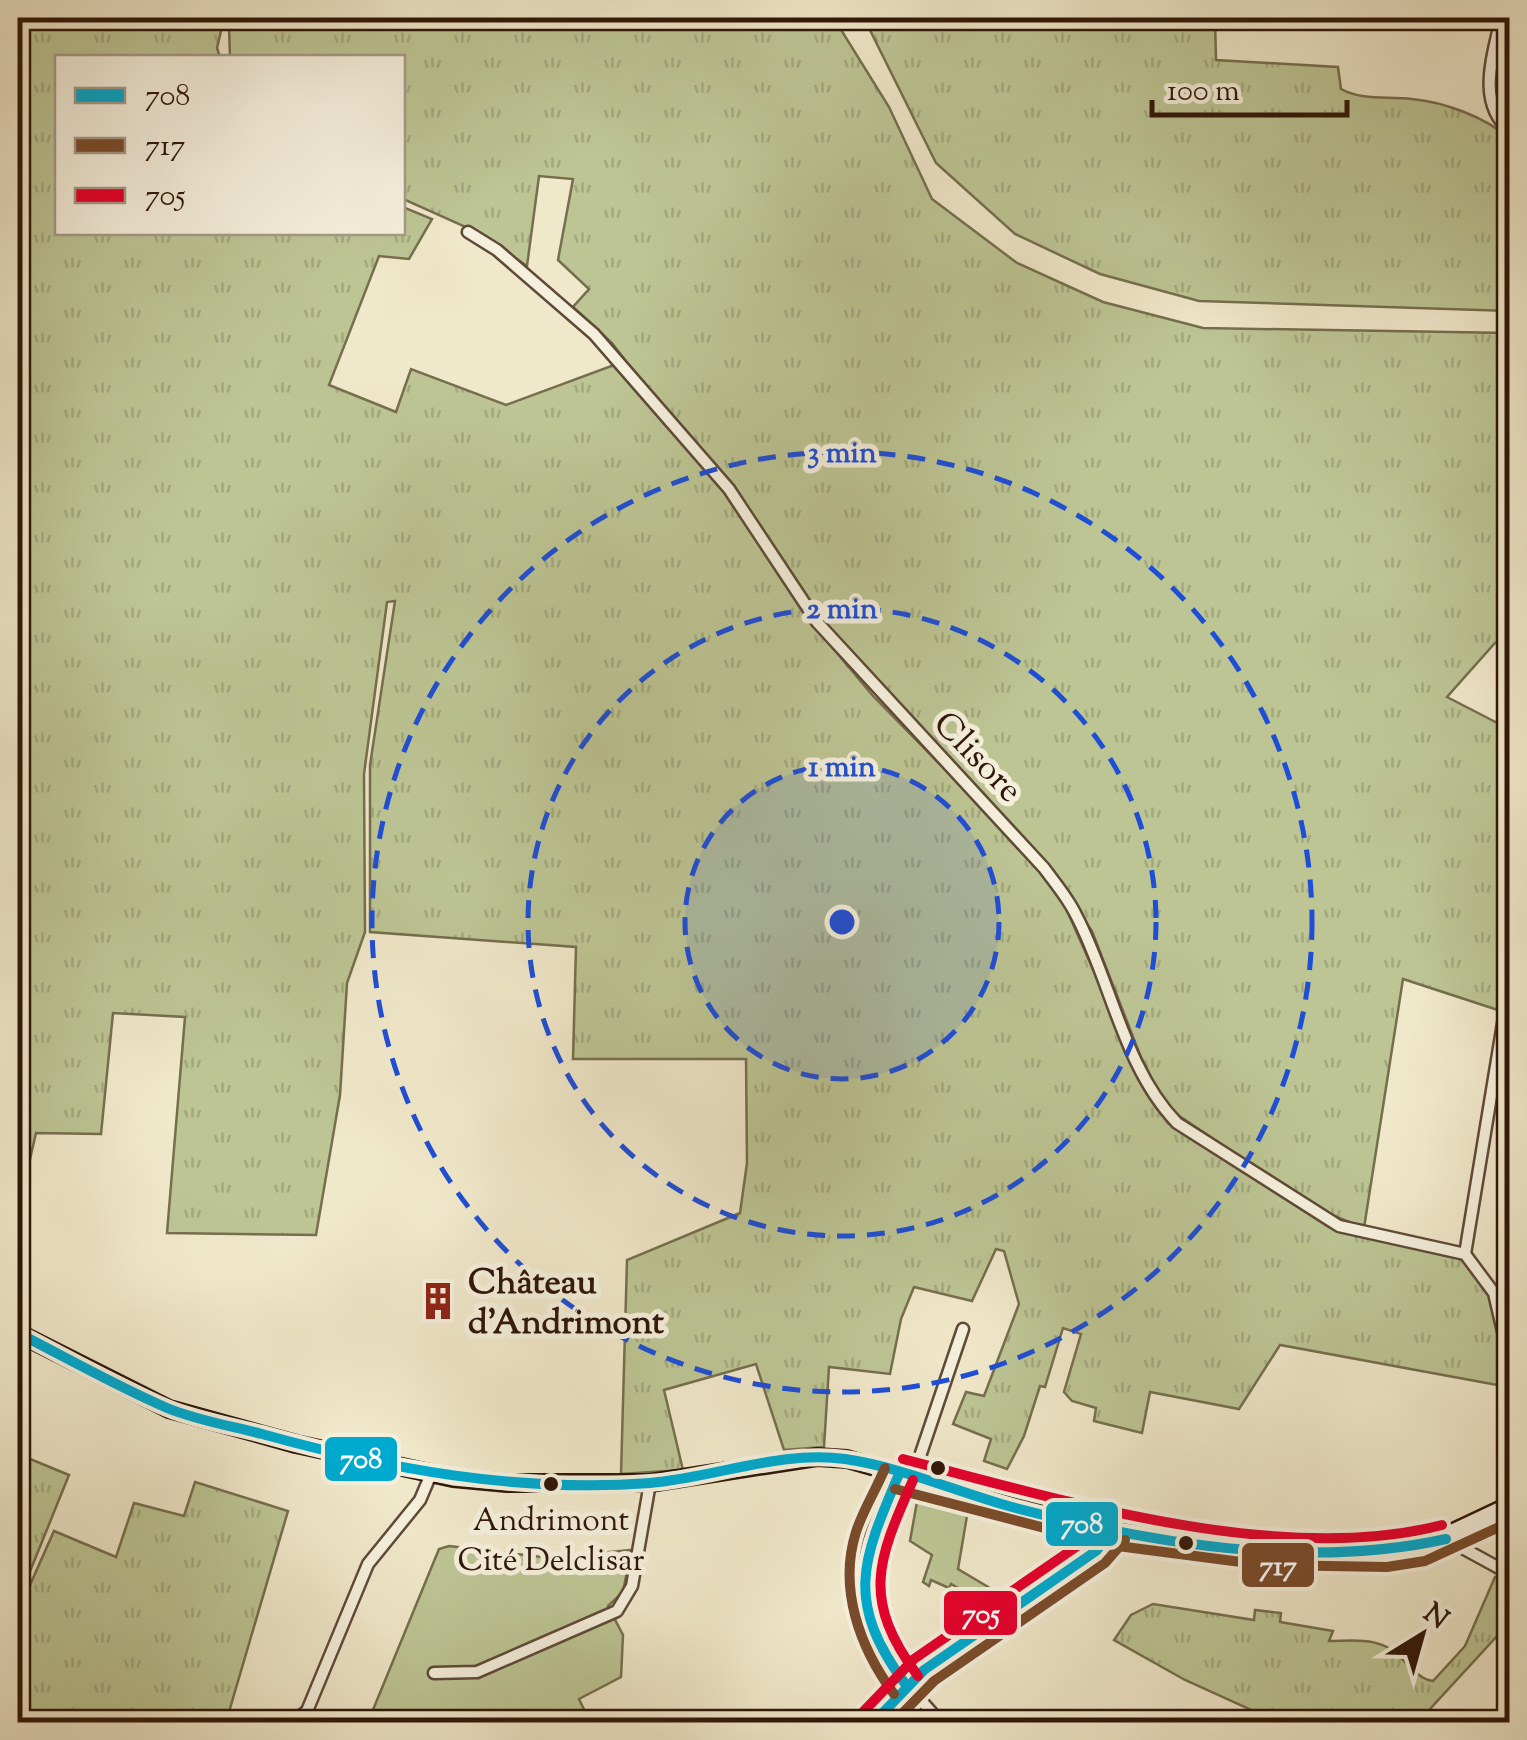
<svg xmlns="http://www.w3.org/2000/svg" width="1527" height="1740" font-family="'Sorts Mill Goudy',serif">
<style>
.grass{fill:url(#grass-tufts);stroke:#766e4e;stroke-width:2.5}
.park{fill:#bdc594;stroke:#766e4e;stroke-width:2.5}
.lines{fill:none;stroke-linecap:round;stroke-linejoin:round}
.street-casing{stroke:#5f4a38;stroke-width:15}
.secondary-casing{stroke:#2f1608;stroke-width:20}
.street{stroke:#f5f0dd;stroke-width:10}
.secondary{stroke:#f5f0dd;stroke-width:15}
.bus-1-casing{stroke:#f5f0dd;stroke-width:18}
.bus-2-casing{stroke:#f5f0dd;stroke-width:18}
.bus-3-casing{stroke:#f5f0dd;stroke-width:18}
.bus-1{stroke:#00a9ce;stroke-width:10}
.bus-2{stroke:#7a4b2a;stroke-width:10}
.bus-3{stroke:#e4002b;stroke-width:10}
.ring{fill:none;stroke:#1d4ed8;stroke-width:5;stroke-dasharray:18 12}
.bus-dot{fill:#2f1608;stroke:#f5f0dd;stroke-width:4}
.labels{text-anchor:middle;stroke-width:10;stroke-linejoin:round;paint-order:stroke}
.bus-label{font-size:32px;fill:#2f1608;stroke:#f5f0dd}
.street-label{font-size:35px;fill:#2f1608;stroke:#f5f0dd}
.poi-label{font-size:35px;font-weight:bold;fill:#2f1608;stroke:#f5f0dd;text-anchor:start}
.centre{fill:#1d4ed8;stroke:#f5f0dd;stroke-width:5}
.ring-label{font-size:30px;text-anchor:middle;font-weight:bold;fill:#1d4ed8;stroke:#f5f0dd;stroke-width:10;stroke-linejoin:round;paint-order:stroke}
.line-badge{stroke:#f5f0dd;stroke-width:4}
.badge-label{font-size:28px;text-anchor:middle;font-weight:bold;fill:#fff}
</style>
<defs>
<pattern id="grass-tufts" width="24" height="20" patternUnits="userSpaceOnUse" patternTransform="scale(2.5)"><rect width="24" height="20" fill="#bdc594"/><path d="M3 7l-1-3M5 7V3M7 7l1-3M15 17l-1-3M17 17v-4M19 17l1-3" fill="none" stroke="#a3a87e"/></pattern>
</defs>
<rect width="100%" height="100%" fill="#f0e8ca"/>
<filter id="stains"><feTurbulence type="fractalNoise" baseFrequency=".002" numOctaves="4"/><feColorMatrix values="0 0 0 0 .2 0 0 0 0 .09 0 0 0 0 .02 0 0 0 .5 -.17"/></filter>
<radialGradient id="worn" r=".72"><stop offset=".6" stop-color="#630" stop-opacity="0"/><stop offset="1" stop-color="#630" stop-opacity=".3"/></radialGradient>
<!-- grass -->
<g class="grass">
<path d="M18,18H224L217,48L220,57L58,58V232H402L403,207L432,219L409,259L379,256L329,385L396,412L411,369L506,405L614,365L728,496L806,616L873,696L1024,850L1061,897L1145,1087L1168,1123L1329,1227L1455,1255C1498,1282 1505,1339 1508,1387L1280,1345L1239,1409L1150,1392L1142,1433L1094,1421L1096,1408L1072,1401L1064,1392L1081,1334L1063,1328L1045,1387L1040,1386L1024,1436L1007,1469L984,1461L991,1439L953,1424L966,1392L984,1396L1019,1304L1004,1251L996,1249L972,1301L914,1287L901,1319L890,1374L829,1367L824,1447L784,1450L756,1364L664,1390L683,1470L621,1474L627,1260L740,1213L747,1163L746,1059H573L576,947L370,932V765L395,601L387,602L364,774L365,932L347,983L340,1095L316,1235L167,1233L185,1017L113,1013L101,1134L36,1133L22,1194L18,1193Z"/>
<polygon points="234,18 795,18 840,28 889,107 932,199 1017,263 1103,302 1203,328 1509,333 1509,641 1495,643 1447,697 1509,729 1510,948 1501,1011 1403,979 1364,1228 1317,1209 1166,1107 1140,1055 1092,931 1039,856 878,686 814,610 735,489 672,421 612,343 573,307 589,289 558,260 573,179 539,176 527,266 477,232 403,199 402,58 230,57 229,28"/>
<path d="M864,18H1215L1216,60L1338,67L1341,89C1363,101 1387,96 1412,99C1444,102 1485,117 1509,138V311L1199,301L1100,274L1015,234L936,163Z"/>
<polygon points="1505,18 1509,18 1509,121 1494,107 1493,66"/>
<polygon points="18,1454 69,1475 18,1601"/>
<polygon points="195,1482 288,1511 226,1722 25,1722 18,1713 18,1612 54,1531 116,1557 134,1503 184,1516"/>
<path d="M1495,1577L1509,1584V1623L1418,1722H1278L1185,1680L1114,1640L1131,1615L1153,1604L1254,1620L1255,1610L1281,1613L1280,1622L1333,1631L1329,1641C1349,1641 1369,1638 1387,1647C1404,1656 1415,1679 1433,1681L1465,1646Z"/>
</g>
<!-- park -->
<g class="park">
<polygon points="924,1492 969,1504 958,1569 995,1591 981,1601 951,1584 949,1588 931,1580 929,1586 923,1582 932,1555 910,1541 918,1496"/>
<polygon points="449,1546 550,1558 631,1550 623,1592 608,1606 623,1635 621,1677 579,1699 590,1722 368,1722 439,1549"/>
</g>
<g class="lines">
<!-- street casing -->
<g class="street-casing">
<g id="street">
<path d="M1501,18C1493,57 1476,102 1510,131"/>
<path d="M468,232L497,250L594,334L729,489L817,622L1044,868C1055,883 1067,897 1075,913C1111,980 1123,1067 1177,1123L1339,1226L1465,1254L1494,1293L1510,1361"/>
<polyline points="1465,1254 1510,981"/>
<polyline points="899,1474 869,1540 865,1558 867,1601 889,1664 940,1722"/>
<polyline points="913,1477 963,1329"/>
<polyline points="1446,1539 1510,1574"/>
<polyline points="434,1673 477,1672 617,1611 632,1586 650,1483"/>
<polyline points="293,1722 307,1711 368,1564 420,1500 431,1474"/>
<polyline points="1105,1722 1106,1722"/>
<polyline points="1500,1722 1510,1710"/>
</g>
</g>
<!-- secondary casing -->
<g class="secondary-casing">
<g id="secondary">
<polyline points="18,1333 169,1409 296,1444 453,1478 507,1483 650,1483 817,1457 847,1459 1013,1507 1114,1530 1264,1550 1387,1552 1423,1546 1510,1505"/>
<polyline points="874,1722 924,1670 1096,1551 1114,1530"/>
</g>
</g>
<!-- street -->
<use href="#street" class="street"/>
<!-- secondary -->
<use href="#secondary" class="secondary"/>
<!-- bus-1 casing -->
<g class="bus-1-casing">
<g id="bus-1">
<path d="M18,1333C67,1358 116,1386 167,1408C196,1420 231,1426 262,1434C388,1469 518,1493 650,1483C713,1478 781,1450 845,1459C901,1467 957,1492 1012,1507C1149,1543 1306,1570 1446,1539"/>
<path d="M899,1474C862,1561 844,1601 906,1685"/>
<polyline points="874,1722 924,1670 1096,1551 1114,1530"/>
</g>
</g>
<!-- bus-2 casing -->
<g class="bus-2-casing">
<g id="bus-2">
<path d="M885,1468C876,1490 863,1510 856,1532C838,1589 860,1648 894,1694"/>
<polyline points="895,1489 1110,1545 1264,1565 1387,1567 1425,1561 1510,1522"/>
<polyline points="894,1722 934,1681 1105,1563 1125,1540"/>
</g>
</g>
<!-- bus-3 casing -->
<g class="bus-3-casing">
<g id="bus-3">
<path d="M903,1459C1060,1500 1282,1567 1442,1525"/>
<path d="M913,1480C878,1560 860,1598 918,1676"/>
<polyline points="863,1712 914,1659 1086,1540 1103,1520"/>
</g>
</g>
<!-- bus-1 -->
<use href="#bus-1" class="bus-1"/>
<!-- bus-2 -->
<use href="#bus-2" class="bus-2"/>
<!-- bus-3 -->
<use href="#bus-3" class="bus-3"/>
</g>
<!-- distance rings -->
<circle cx="842" cy="922" r="157" fill="#1d4ed8" fill-opacity=".12"/>
<g class="ring">
<circle cx="842" cy="922" r="157"/>
<circle cx="842" cy="922" r="314"/>
<circle cx="842" cy="922" r="470"/>
</g>
<!-- icons -->
<defs>
<g id="building-bare" transform="scale(3)"><path d="M-4-6H4V6H1V3H-1V6H-4ZM-2.5-4.3h1.7v1.8h-1.7ZM.8-4.3h1.7v1.8H.8ZM-2.5-1h1.7V.8h-1.7ZM.8-1h1.7V.8H.8Z" fill="#8f2418" stroke="#f5f0dd" stroke-width="2.5" paint-order="stroke"/></g>
</defs>
<g fill-rule="evenodd">
<use href="#building-bare" x="438" y="1301"/>
</g>
<!-- markers -->
<g class="bus-dot">
<circle cx="938" cy="1468" r="9"/>
<circle cx="551" cy="1484" r="9"/>
<circle cx="1186" cy="1543" r="9"/>
</g>
<g class="labels">
<!-- bus labels -->
<g class="bus-label">
<text x="551" y="1530">Andrimont<tspan x="551" dy="40">Cité Delclisar</tspan></text>
</g>
<!-- street labels -->
<g class="street-label">
<text transform="translate(979 756) rotate(46)" y="12">Clisore</text>
</g>
<!-- poi labels -->
<g class="poi-label">
<text x="468" y="1293">Château<tspan x="468" dy="40">d'Andrimont</tspan></text>
</g>
</g>
<circle cx="842" cy="922" r="15" class="centre"/>
<g class="ring-label">
<text x="842" y="462">3 min</text>
<text x="842" y="618">2 min</text>
<text x="842" y="776">1 min</text>
</g>
<g class="line-badge">
<rect x="323" y="1435" width="76" height="48" rx="10" fill="#00a9ce"/>
<rect x="1044" y="1500" width="76" height="48" rx="10" fill="#00a9ce"/>
<rect x="1240" y="1541" width="76" height="48" rx="10" fill="#7a4b2a"/>
<rect x="942" y="1589" width="77" height="48" rx="10" fill="#e4002b"/>
</g>
<g class="badge-label">
<text x="361" y="1468">708</text>
<text x="1082" y="1533">708</text>
<text x="1278" y="1575">717</text>
<text x="981" y="1623">705</text>
</g>
<!-- margin -->
<rect width="1527" height="1740" fill="none" stroke="#f0e8ca" stroke-width="60"/>
<rect x="20" y="20" width="1487" height="1700" fill="none" stroke="#2f1608" stroke-width="5"/>
<rect x="30" y="30" width="1467" height="1680" fill="none" stroke="#2f1608" stroke-width="2.5"/>
<!-- legend -->
<rect x="55" y="55" width="350" height="180" fill="#f5f0dd" stroke="#a69988" stroke-width="2.5"/>
<rect x="75" y="88" width="50" height="15" fill="#00a9ce" stroke="#a69988" stroke-width="2.5"/>
<text x="145" y="105" font-size="30" fill="#2f1608">708</text>
<rect x="75" y="138" width="50" height="15" fill="#7a4b2a" stroke="#a69988" stroke-width="2.5"/>
<text x="145" y="155" font-size="30" fill="#2f1608">717</text>
<rect x="75" y="188" width="50" height="15" fill="#e4002b" stroke="#a69988" stroke-width="2.5"/>
<text x="145" y="205" font-size="30" fill="#2f1608">705</text>
<!-- north arrow -->
<g transform="translate(1422 1635) rotate(37)" stroke="#f5f0dd" stroke-width="8" paint-order="stroke">
<path d="M0-8L18 38L0 25L-18 38Z" fill="#2f1608"/>
<text y="-15" font-size="28" font-weight="bold" text-anchor="middle" fill="#2f1608">N</text>
</g>
<!-- scale -->
<path d="M1152 100v15h195v-15" fill="none" stroke="#2f1608" stroke-width="5"/>
<text x="1167" y="100" font-size="30" fill="#2f1608" stroke="#f5f0dd" stroke-width="8" paint-order="stroke">100 m</text>
<rect width="100%" height="100%" filter="url(#stains)"/>
<rect width="100%" height="100%" fill="url(#worn)"/>
</svg>
